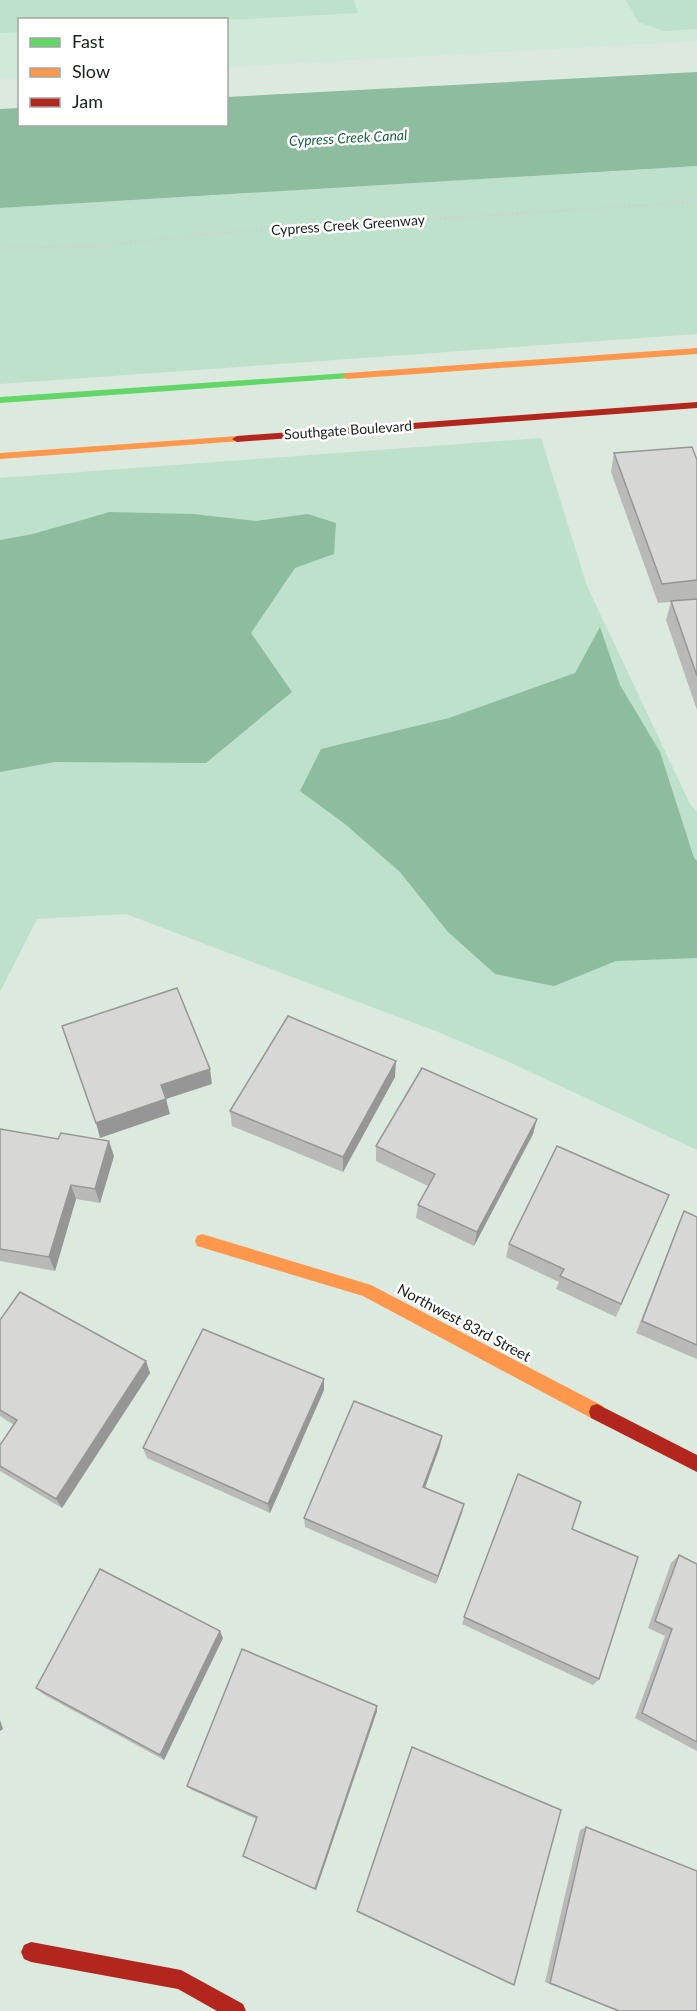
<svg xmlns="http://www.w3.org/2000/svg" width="697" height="2011" font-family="Lato,sans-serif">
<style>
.built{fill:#d0e9d8}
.green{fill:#bde1ca}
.water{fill:#8dbc9e}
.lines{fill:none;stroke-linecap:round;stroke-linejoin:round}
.path{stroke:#cdd0ce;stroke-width:2;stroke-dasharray:1.5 3;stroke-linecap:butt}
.fast{fill:#63d668;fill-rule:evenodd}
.slow{fill:#ff974d;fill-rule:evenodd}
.jam{fill:#b3261e;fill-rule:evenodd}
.wall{fill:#b9b9b8}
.shaded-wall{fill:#969696}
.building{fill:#d7d7d6;stroke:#969696;stroke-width:1.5}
.labels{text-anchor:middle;stroke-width:5;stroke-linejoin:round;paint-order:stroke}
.far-water-label{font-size:14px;font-style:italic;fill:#1a5f3b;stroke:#fff}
.far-street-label{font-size:14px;fill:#17211a;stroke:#fff}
.street-label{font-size:15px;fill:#17211a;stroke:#fff}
</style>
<rect width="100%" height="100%" fill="#dbe9df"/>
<!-- built -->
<polygon class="built" points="0,0 697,0 697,41 227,67 226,20 20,20 19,78 0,79"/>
<!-- green -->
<g class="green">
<polygon points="0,0 354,0 358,13 227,20 20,20 19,32 0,33"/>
<polygon points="626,0 697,0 697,29 664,31 638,22"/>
<polygon points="697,166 697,334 0,384 0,208"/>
<polygon points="541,438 587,586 690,804 697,812 697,1150 507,1061 438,1032 126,914 37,919 0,992 0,478"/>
</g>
<!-- water -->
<g class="water">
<polygon points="697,72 697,166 0,208 0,109 19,108 20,124 226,124 227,97"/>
<polygon points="110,512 193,514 256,521 308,514 336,523 334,554 295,568 251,633 292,692 206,763 55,762 0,772 0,540 33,534"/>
<polygon points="600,627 620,685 660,752 694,858 697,861 697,958 616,961 554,986 495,974 448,932 400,872 345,824 300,791 321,749 449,718 575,673"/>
</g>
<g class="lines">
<!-- path -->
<polyline class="path" points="0,248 96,246 231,232 697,202"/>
<!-- fast -->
<polygon class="fast" points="347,373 350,374 350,378 0,403 0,397"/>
<!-- slow -->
<g class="slow">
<polygon points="697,348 697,354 347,379 342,376 347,373"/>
<polygon points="237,436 241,437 241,441 0,459 0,453"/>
<polygon points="202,1234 371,1285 603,1406 605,1412 603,1418 597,1420 591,1418 363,1296 197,1246 195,1241 197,1236"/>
</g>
<!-- jam -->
<g class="jam">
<polygon points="697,402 697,408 237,442 232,439 237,436"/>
<polygon points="597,1404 697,1455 697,1472 591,1418 589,1412 591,1406"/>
<polygon points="31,1942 181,1970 243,2004 246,2011 217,2011 178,1989 31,1962 24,1959 21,1952 24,1945"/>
</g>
</g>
<!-- wall -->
<g class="wall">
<polygon points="614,453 697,460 697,710 666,620 671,602 658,603 611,472"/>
<polygon points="395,1077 343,1172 232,1126 230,1111"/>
<polygon points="537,1119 533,1134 474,1246 416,1218 418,1205 428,1186 376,1161 376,1146"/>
<polygon points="0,1129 114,1156 100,1203 76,1199 55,1271 0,1261"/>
<polygon points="669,1195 616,1317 556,1289 559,1282 506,1257 509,1244"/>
<polygon points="684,1211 697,1217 697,1359 636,1333 678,1225"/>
<polygon points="0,1320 146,1361 150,1373 62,1508 0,1471 0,1445 14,1425 0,1416"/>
<polygon points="324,1379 324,1390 270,1513 147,1458 143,1448"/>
<polygon points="440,1446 425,1488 464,1504 436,1584 305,1527 304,1518"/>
<polygon points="518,1474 572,1529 599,1679 593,1685 462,1624"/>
<polygon points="679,1555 697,1564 697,1751 635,1718 665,1636 648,1628 671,1563"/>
<polygon points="223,1638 164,1760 43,1694 36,1688"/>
<polygon points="377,1706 377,1711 316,1890 243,1856 256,1819 190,1789 187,1786"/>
<polygon points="412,1747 514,1985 357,1912"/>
<polygon points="586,1827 697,2011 617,2011 545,1982 580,1830"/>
</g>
<!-- shaded-wall -->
<g class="shaded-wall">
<polygon points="396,1061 395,1077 343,1172 343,1157"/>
<polygon points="210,1069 212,1084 166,1099 170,1114 100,1138 96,1123 161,1085"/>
<polygon points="537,1119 533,1134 474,1246 477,1232"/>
<polygon points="109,1141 114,1156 100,1203 95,1189"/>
<polygon points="71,1185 76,1199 55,1271 49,1257"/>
<polygon points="146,1361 150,1373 62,1508 56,1499"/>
<polygon points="324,1379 324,1390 270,1513 268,1504"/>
<polygon points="442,1436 440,1446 422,1496 423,1487"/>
<polygon points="464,1504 462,1513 436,1584 438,1576"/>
<polygon points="220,1631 223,1638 164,1760 160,1755"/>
<polygon points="377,1706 377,1711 316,1890 315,1889"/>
<polygon points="0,1720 3,1729 0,1731"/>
</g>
<!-- building -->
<g class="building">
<polygon points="692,447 697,460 697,580 662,584 614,453"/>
<polygon points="697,599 697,676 671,601"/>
<polygon points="177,988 210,1069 161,1085 166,1099 96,1123 62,1026"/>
<polygon points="288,1016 396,1061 343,1157 230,1111"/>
<polygon points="422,1068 537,1119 477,1232 418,1205 435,1174 376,1146"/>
<polygon points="0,1129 58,1139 61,1133 109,1141 95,1189 71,1185 49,1257 0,1249"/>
<polygon points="557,1146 669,1195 621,1304 560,1276 564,1269 509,1244"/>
<polygon points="684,1211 697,1217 697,1345 642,1321"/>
<polygon points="20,1292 146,1361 56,1499 0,1466 0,1445 17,1420 0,1410 0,1320"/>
<polygon points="203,1329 324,1379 268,1504 143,1448"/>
<polygon points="354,1401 442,1436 423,1487 464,1504 438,1576 304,1518"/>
<polygon points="518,1474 581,1502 572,1529 638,1557 599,1679 464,1617"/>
<polygon points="679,1555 697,1564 697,1742 642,1713 672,1629 655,1621"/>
<polygon points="100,1569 220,1631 160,1755 36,1688"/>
<polygon points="242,1649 377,1706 315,1889 243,1856 257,1817 187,1786"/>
<polygon points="412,1747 561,1810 514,1985 357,1911"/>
<polygon points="586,1827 697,1871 697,2011 619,2011 550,1983"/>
</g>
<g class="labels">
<!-- far-water labels -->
<g class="far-water-label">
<text transform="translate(348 138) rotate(-3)" y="5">Cypress Creek Canal</text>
</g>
<!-- far-street labels -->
<g class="far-street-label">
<text transform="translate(348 225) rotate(-4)" y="5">Cypress Creek Greenway</text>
<text transform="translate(348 430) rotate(-4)" y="5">Southgate Boulevard</text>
</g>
<!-- street labels -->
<g class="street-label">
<text transform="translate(464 1323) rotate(28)" y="5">Northwest 83rd Street</text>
</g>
</g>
<!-- legend -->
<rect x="18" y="18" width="210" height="108" fill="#ffffff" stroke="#a2a6a3" stroke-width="1.5"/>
<rect x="30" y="38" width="30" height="9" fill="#63d668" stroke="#a2a6a3" stroke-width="1.5"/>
<text x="72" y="48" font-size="18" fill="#17211a">Fast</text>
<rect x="30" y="68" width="30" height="9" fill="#ff974d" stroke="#a2a6a3" stroke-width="1.5"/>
<text x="72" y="78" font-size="18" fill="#17211a">Slow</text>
<rect x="30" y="98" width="30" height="9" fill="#b3261e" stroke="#a2a6a3" stroke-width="1.5"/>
<text x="72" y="108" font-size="18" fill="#17211a">Jam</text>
</svg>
